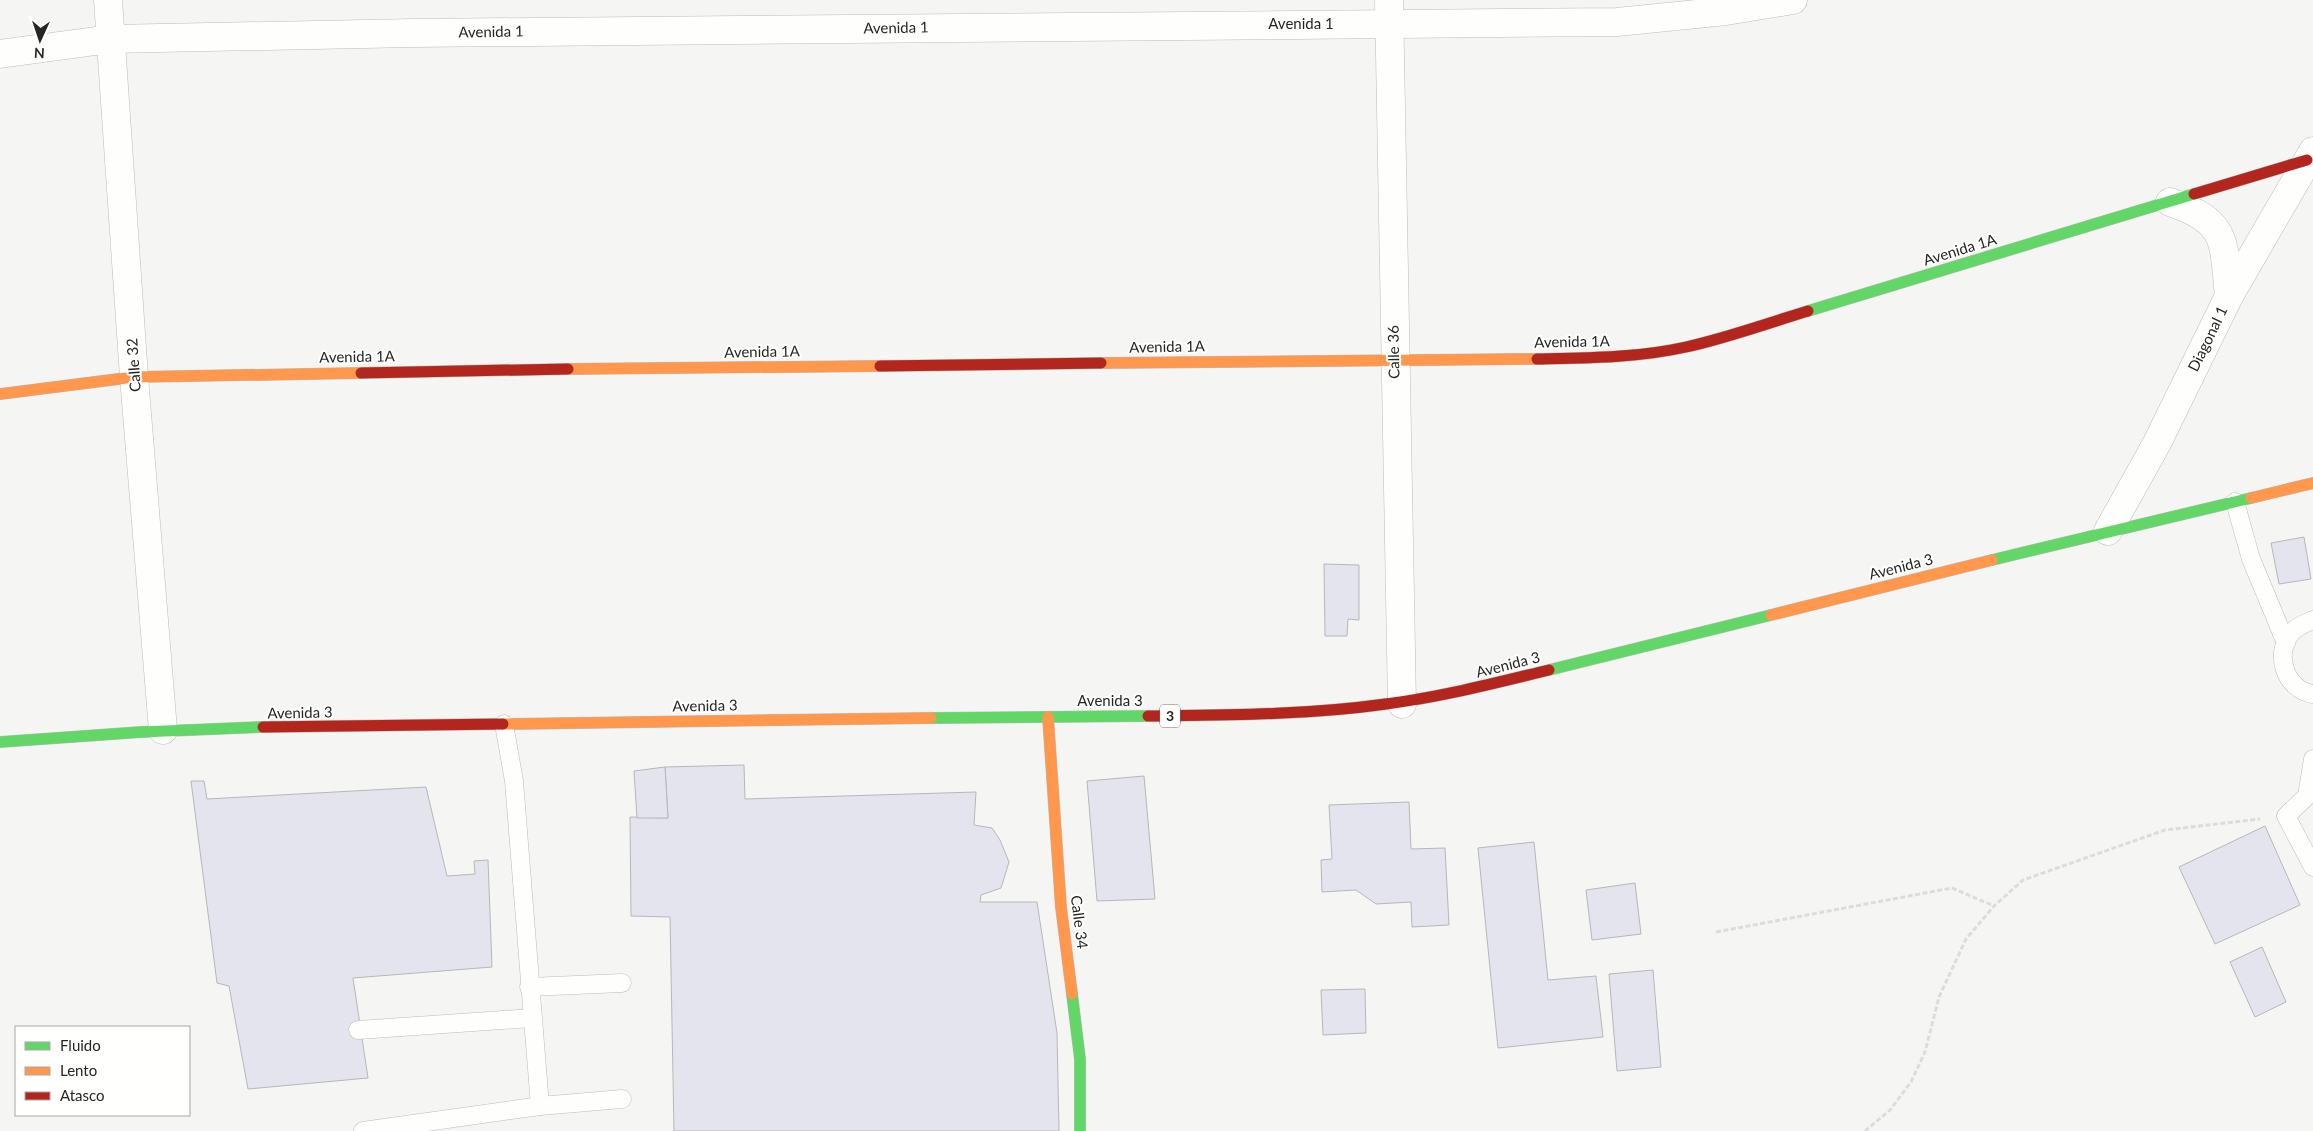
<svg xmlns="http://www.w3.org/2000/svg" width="2313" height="1131" font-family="Lato,sans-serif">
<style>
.building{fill:#e4e4ef;stroke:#b7b7b7}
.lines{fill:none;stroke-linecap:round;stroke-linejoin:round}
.lane-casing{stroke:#bcbcba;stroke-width:19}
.street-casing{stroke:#bcbcba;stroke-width:29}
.fast-casing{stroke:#bcbcba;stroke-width:12}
.slow-casing{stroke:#bcbcba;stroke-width:12}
.jam-casing{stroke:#bcbcba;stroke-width:12}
.path{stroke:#dcdcda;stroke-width:3;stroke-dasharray:5 2.5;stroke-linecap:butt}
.lane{stroke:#fefefd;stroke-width:18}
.street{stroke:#fefefd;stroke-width:28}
.fast{stroke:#63d668;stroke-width:11}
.slow{stroke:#ff974d;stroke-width:11}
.jam{stroke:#b3261e;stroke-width:11}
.labels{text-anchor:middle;stroke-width:4;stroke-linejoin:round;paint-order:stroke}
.shield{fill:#fffffe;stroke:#666665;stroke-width:1}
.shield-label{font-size:14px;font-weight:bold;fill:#252524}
.street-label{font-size:15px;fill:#252524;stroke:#fffffe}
</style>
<rect width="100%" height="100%" fill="#f5f5f4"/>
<!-- building -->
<g class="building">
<polygon points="2304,537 2311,579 2279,584 2271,543"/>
<polygon points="1324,564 1359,565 1359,620 1348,619 1347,636 1325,636"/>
<polygon points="744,765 745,799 976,792 974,825 992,828 1000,840 1009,862 1001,888 981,895 980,902 1037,902 1057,1033 1059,1131 674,1131 670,917 631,916 630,817 668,818 665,767"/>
<polygon points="665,767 668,818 637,818 634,771"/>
<polygon points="1144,776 1155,899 1097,901 1087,781"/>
<polygon points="191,781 204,781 207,799 426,787 447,876 475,874 474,861 488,860 492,967 353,978 368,1078 248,1089 229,986 217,983"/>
<polygon points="1409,802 1411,849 1445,848 1449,925 1412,927 1411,902 1376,904 1356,890 1322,892 1321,860 1332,859 1329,805"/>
<polygon points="2265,826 2300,905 2215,944 2179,867"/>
<polygon points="1534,842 1548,980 1596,976 1603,1037 1498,1048 1478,848"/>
<polygon points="1635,883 1641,934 1592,940 1586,890"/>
<polygon points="2262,947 2286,1002 2255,1017 2230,962"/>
<polygon points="1653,970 1661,1067 1617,1071 1609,974"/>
<polygon points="1365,989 1366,1033 1323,1035 1321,990"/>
</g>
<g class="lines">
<!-- lane casing -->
<g class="lane-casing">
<g id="lane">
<polyline points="2235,502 2251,559 2286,643"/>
<path d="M2313,620C2306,623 2298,626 2292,632C2273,653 2285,690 2313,694"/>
<polyline points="504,724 514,781 540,1106"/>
<polyline points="2313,759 2307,796 2286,816 2313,867"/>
<polyline points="529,987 622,983"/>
<polyline points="358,1030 532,1018"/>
<polyline points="363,1131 540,1106 622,1099"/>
</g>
</g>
<!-- street casing -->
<g class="street-casing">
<g id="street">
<polyline points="108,0 134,377 163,730"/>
<polyline points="1389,0 1402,704"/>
<polyline points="0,54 111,39 413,33 1617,22 1726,11 1793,0"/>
<path d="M2170,202C2229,222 2223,241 2229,296"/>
<polyline points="2108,531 2157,443 2229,296 2313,151"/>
</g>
</g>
<!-- fast casing -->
<g class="fast-casing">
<g id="fast">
<polyline points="1808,311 2194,194"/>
<polyline points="1992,560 2251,498"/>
<polyline points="1549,670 1771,615"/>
<polyline points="931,718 1148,716"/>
<polyline points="0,742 141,732 263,727"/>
<polyline points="1072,994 1080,1059 1080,1131"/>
</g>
</g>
<!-- slow casing -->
<g class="slow-casing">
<g id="slow">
<polyline points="1101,363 1537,359"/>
<polyline points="568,369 880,366"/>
<polyline points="0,394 134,377 361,373"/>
<polyline points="2251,498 2313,483"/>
<polyline points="1771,615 1992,560"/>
<polyline points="1048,717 1061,907 1072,994"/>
<polyline points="503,724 931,718"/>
</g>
</g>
<!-- jam casing -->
<g class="jam-casing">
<g id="jam">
<polyline points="2194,194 2307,160"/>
<path d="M1537,359C1587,358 1637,358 1686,347C1727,338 1768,323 1808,311"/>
<polyline points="880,366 1101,363"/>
<polyline points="361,373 568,369"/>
<path d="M1148,716C1228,715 1307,715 1386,704C1442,697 1495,683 1549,670"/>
<polyline points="263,727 503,724"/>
</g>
</g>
<!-- path -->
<g class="path">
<polyline points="1716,932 1952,888 1994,906"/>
<polyline points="1865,1131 1890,1110 1911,1082 1925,1052 1939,997 1966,939 1994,906 2023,880 2165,830 2260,819"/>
</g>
<!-- lane -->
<use href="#lane" class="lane"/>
<!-- street -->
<use href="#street" class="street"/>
<!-- fast -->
<use href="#fast" class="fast"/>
<!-- slow -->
<use href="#slow" class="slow"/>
<!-- jam -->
<use href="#jam" class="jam"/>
</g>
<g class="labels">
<!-- shield labels -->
<rect class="shield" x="1160" y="704.5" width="20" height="23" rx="4"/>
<g class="shield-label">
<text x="1170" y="721">3</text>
</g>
<!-- street labels -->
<g class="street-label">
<text x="1301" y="29">Avenida 1</text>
<text transform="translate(896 28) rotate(-1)" y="5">Avenida 1</text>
<text transform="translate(491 32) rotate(-1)" y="5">Avenida 1</text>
<text transform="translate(1960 250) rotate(-17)" y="5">Avenida 1A</text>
<text transform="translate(2208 339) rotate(-64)" y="5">Diagonal 1</text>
<text transform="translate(1572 342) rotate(-1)" y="5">Avenida 1A</text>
<text transform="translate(1167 347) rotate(-1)" y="5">Avenida 1A</text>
<text transform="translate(762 352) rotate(-1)" y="5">Avenida 1A</text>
<text transform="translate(1394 352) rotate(-91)" y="5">Calle 36</text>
<text transform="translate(357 357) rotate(-1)" y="5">Avenida 1A</text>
<text transform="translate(134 365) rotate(-94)" y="5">Calle 32</text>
<text transform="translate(1901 567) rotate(-14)" y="5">Avenida 3</text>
<text transform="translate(1508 665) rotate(-14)" y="5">Avenida 3</text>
<text x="1110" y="706">Avenida 3</text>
<text transform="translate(705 706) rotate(-1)" y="5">Avenida 3</text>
<text transform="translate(300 713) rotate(-1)" y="5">Avenida 3</text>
<text transform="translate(1079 922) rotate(83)" y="5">Calle 34</text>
</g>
</g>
<!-- legend -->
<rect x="15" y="1026" width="175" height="90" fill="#fffffe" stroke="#a8a8a7"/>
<rect x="25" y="1042" width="25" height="8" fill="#63d668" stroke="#a8a8a7"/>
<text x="60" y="1051" font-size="15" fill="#252524">Fluido</text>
<rect x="25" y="1067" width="25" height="8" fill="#ff974d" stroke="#a8a8a7"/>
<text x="60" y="1076" font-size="15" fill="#252524">Lento</text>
<rect x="25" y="1092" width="25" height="8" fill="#b3261e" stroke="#a8a8a7"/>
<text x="60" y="1101" font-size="15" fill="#252524">Atasco</text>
<!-- north arrow -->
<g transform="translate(40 40) rotate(183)" stroke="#fffffe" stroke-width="4" paint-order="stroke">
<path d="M0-4L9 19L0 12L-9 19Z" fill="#252524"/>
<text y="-8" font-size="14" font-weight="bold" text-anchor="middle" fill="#252524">N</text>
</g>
</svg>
